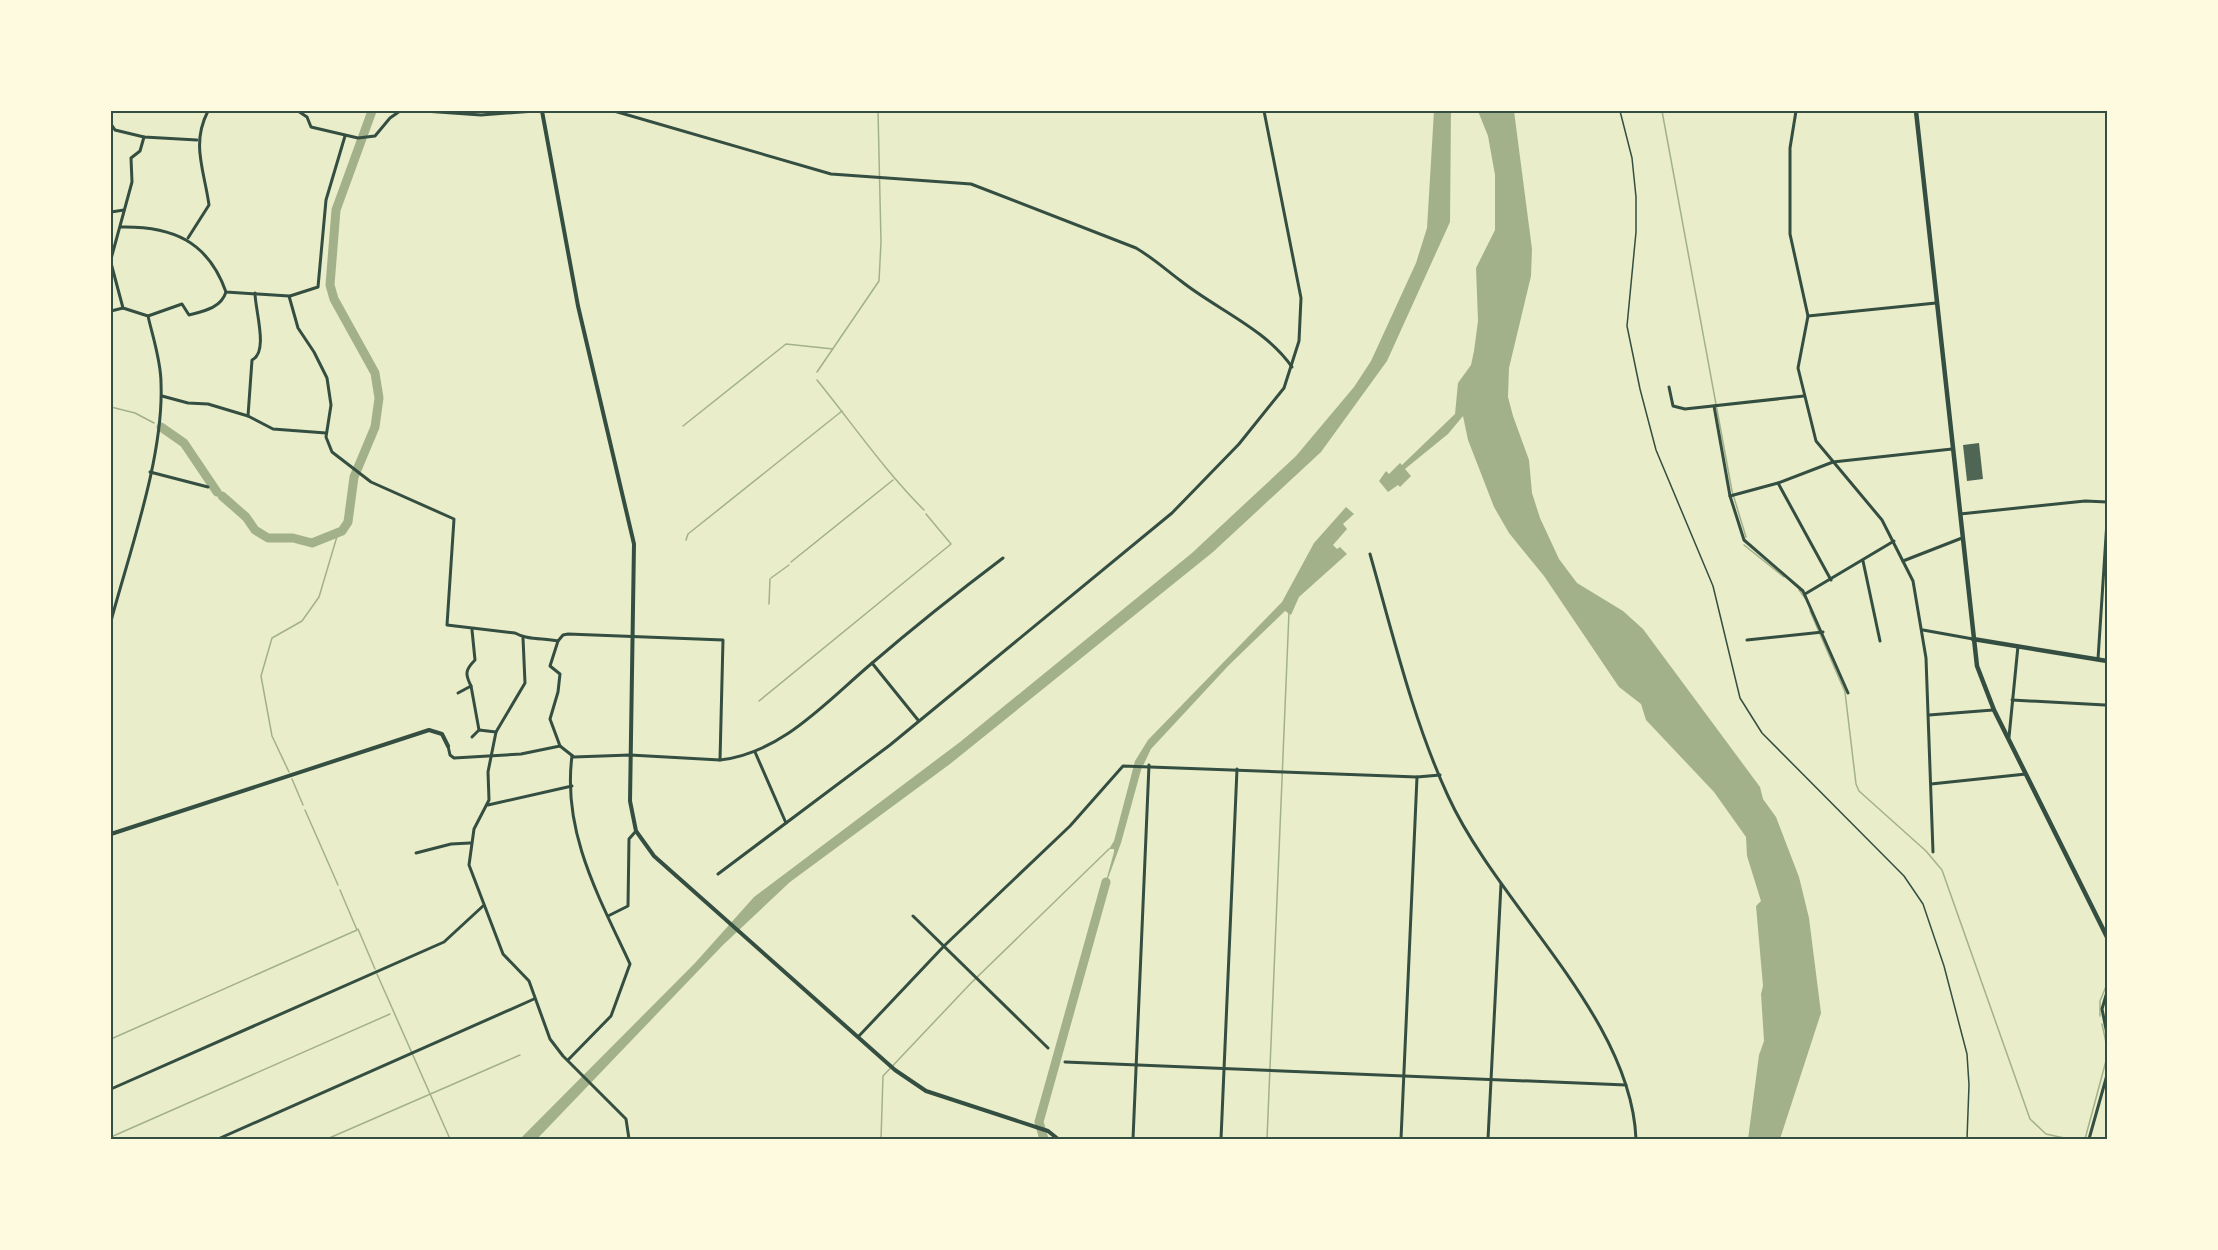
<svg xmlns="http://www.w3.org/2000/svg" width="2218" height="1250" font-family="'Fira Sans Condensed',sans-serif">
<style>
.water{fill:#a3b18a}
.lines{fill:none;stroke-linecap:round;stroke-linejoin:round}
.stream{stroke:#a3b18a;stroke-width:1.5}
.river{stroke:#a3b18a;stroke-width:9}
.building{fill:#4f6655}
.path{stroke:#344e41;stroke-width:1.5}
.minor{stroke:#344e41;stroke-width:3}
.tertiary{stroke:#344e41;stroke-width:4}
.secondary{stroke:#344e41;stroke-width:4.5}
.primary{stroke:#344e41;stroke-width:4.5}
.neatline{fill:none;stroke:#344e41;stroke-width:2}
</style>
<rect width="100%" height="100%" fill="#e9edc9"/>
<!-- water -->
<g class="water">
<polygon points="1434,111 1451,111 1450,222 1387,361 1321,452 1213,552 950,764 790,882 723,945 537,1139 520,1139 695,963 754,897 960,742 1192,553 1296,456 1354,387 1371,361 1416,263 1427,228"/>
<polygon points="1478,111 1514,111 1532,249 1531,276 1509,368 1508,397 1513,416 1529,460 1532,493 1540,518 1559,559 1577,583 1623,611 1643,629 1760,787 1763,799 1776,817 1799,877 1809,918 1821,1013 1780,1139 1748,1139 1759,1055 1764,1041 1761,994 1763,986 1756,906 1761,901 1747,856 1746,837 1714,792 1646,720 1641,704 1619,687 1544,576 1509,533 1494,507 1468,440 1463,416 1448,434 1405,469 1411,476 1400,487 1398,485 1388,492 1379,481 1386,471 1389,474 1400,463 1402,465 1455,414 1458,383 1471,365 1474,351 1478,321 1476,268 1495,230 1495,175 1488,136"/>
<polygon points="1346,507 1354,514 1343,524 1347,529 1333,545 1337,549 1340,547 1347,554 1299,597 1291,615 1285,611 1229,665 1151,749 1141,770 1121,843 1103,892 1114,852 1114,849 1109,849 1114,841 1135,761 1148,740 1282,602 1314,543"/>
</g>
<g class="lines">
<!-- stream -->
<g class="stream">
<polyline points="1662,111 1732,491 1746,537"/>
<polyline points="817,372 879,281 881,242 878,111"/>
<path d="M817,380C852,423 884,470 924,510"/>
<polyline points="111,407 135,413 154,423"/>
<polyline points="683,426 786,344 833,349"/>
<polyline points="686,540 688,534 842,411"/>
<polyline points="1744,545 1784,577"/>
<polyline points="791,562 893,480"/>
<polyline points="771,578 789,565"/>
<polyline points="1799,590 1805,598"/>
<polyline points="769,604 770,579"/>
<polyline points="1810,611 1845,692 1856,784 1859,791 1926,851 1942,870 2030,1119 2046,1134 2069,1139"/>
<polyline points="759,701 951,544 926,514"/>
<polyline points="289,772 272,736 261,676 272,638 302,621 319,597 338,533"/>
<polyline points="292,779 303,805"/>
<polyline points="305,810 338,885"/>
<polyline points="358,929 375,969"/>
<polyline points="377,974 450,1139"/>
<polyline points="2100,1016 2100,1001 2107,984"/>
<polyline points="2102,1024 2107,1047"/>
<polyline points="111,1039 357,930 340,890"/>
<polyline points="111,1137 390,1014"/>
<polyline points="327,1139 520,1055"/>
<polyline points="881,1139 883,1076 971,983 1109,849"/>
<polyline points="1267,1139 1289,612"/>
<polyline points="2085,1139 2107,1057"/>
</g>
<!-- river -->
<g class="river">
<polyline points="161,427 184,443 217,492"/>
<polyline points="222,496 246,517 255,530 268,538 293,538 312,543 342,531 348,522 354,477 375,427 379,398 375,373 334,299 330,285 336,210 372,111"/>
<polyline points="1044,1139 1039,1122 1106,882"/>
</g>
</g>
<!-- building -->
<polygon class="building" points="1979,443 1983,479 1967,481 1963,445"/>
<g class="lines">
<!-- path -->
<polyline class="path" points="1620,111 1632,158 1636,197 1636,232 1627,326 1640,389 1656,450 1713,586 1740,698 1762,733 1904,876 1923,904 1944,966 1967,1054 1969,1085 1967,1139"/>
<!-- minor -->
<g class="minor">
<polyline points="298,111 307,117 311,127 358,138 375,136 390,118 400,111"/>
<polyline points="424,111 481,115 535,111"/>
<path d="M614,111L831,174L971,184L1136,248C1153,258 1165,269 1181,281C1216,309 1266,329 1292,367"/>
<polyline points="1796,111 1790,148 1790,234 1808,316 1798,368 1816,441 1882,520 1913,581 1926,658 1933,852"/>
<polyline points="111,124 115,130 144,137 197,140"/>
<polyline points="111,212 124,210"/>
<path d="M121,227C172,226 208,241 226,292L289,296L298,328L314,352L327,378L331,405L326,437L332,452L371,482L454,519L447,625L515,633C527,640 543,638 558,641L563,635L568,634L723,640L720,760L630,755L574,757L560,746L521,754L454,758L450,755L448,746"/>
<path d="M188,238L209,205C204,169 191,144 208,111"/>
<polyline points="111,259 132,182 131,158 140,151 144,137"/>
<path d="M111,263L123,308L148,316C153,338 161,361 161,383C164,456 130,550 111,621"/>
<polyline points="290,296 318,287 326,200 345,136"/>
<polyline points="111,311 123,308"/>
<path d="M148,316L182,304L189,315C204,311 221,308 226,292"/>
<polyline points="1808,316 1936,303"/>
<polyline points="1669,387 1673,406 1685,409 1804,396"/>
<polyline points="162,396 188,403 208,404 248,416 273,429 326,433"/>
<polyline points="1714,406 1730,496 1744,540 1803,591 1848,693"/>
<path d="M248,416L252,360C269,352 255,310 255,293"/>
<polyline points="150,472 208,487"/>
<polyline points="1778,483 1831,580"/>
<polyline points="1730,496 1778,483 1833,462 1952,449"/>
<polyline points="1960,514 2085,501 2107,502"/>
<path d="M1370,554C1393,635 1413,720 1448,796C1498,906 1631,1016 1636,1139"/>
<polyline points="1863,561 1880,641"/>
<polyline points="1903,561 1962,538"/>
<polyline points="1805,594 1894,541"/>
<polyline points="1923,630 1973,639"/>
<polyline points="523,638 525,683 496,732 488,772 489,800 474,829 469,865 503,954 529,981 550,1039 563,1056 626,1119 629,1139"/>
<polyline points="1747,640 1823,632"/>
<polyline points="558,641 550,666 560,674 558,692 550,719 560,746"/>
<polyline points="2098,659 2107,521"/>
<polyline points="872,663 918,720"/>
<path d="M471,686C465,674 465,670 475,660L472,630"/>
<polyline points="458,693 471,686 479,730"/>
<polyline points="2012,700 2105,705"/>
<polyline points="1929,715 1993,710"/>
<polyline points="472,737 479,730 496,732"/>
<polyline points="2009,737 2018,646"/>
<polyline points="755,752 786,823"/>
<path d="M720,760C782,753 826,702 871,664C914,627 958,592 1003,558"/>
<polyline points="1931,784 2026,774"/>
<polyline points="488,805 572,786"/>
<polyline points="416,853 451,844 470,843"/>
<polyline points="718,874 890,745 1172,513 1239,444 1284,388 1299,341 1301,298 1264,111"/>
<polyline points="608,916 628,906 629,839 636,831"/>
<polyline points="913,916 1048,1048"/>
<polyline points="2107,992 2102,1009 2107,1034"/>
<polyline points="858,1037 944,946 1070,826 1123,766 1417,777 1440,775"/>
<path d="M568,1060L611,1016L630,964C599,897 562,832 572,756"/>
<polyline points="1065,1062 1626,1085"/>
<polyline points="111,1089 444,942 483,906"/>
<polyline points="218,1139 534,999"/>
<polyline points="1133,1139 1149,765"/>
<polyline points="1221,1139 1237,769"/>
<polyline points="1401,1139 1417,777"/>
<polyline points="1488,1139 1501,884"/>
<polyline points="2089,1139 2107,1075"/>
</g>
<!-- tertiary -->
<g class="tertiary">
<polyline points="542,111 578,306 634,544 630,801 636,831 654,856 895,1070 926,1091 1048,1131 1058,1139"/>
<polyline points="111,834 429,730 442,734 448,746"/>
</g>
<!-- secondary -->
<polyline class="secondary" points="1973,639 2107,661"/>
<!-- primary -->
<polyline class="primary" points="1916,111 1977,666 1994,710 2107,937"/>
</g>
<!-- border -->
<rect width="2218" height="1250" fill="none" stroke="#fefae0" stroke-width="225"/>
<rect x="112" y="112" width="1994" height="1026" class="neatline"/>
</svg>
